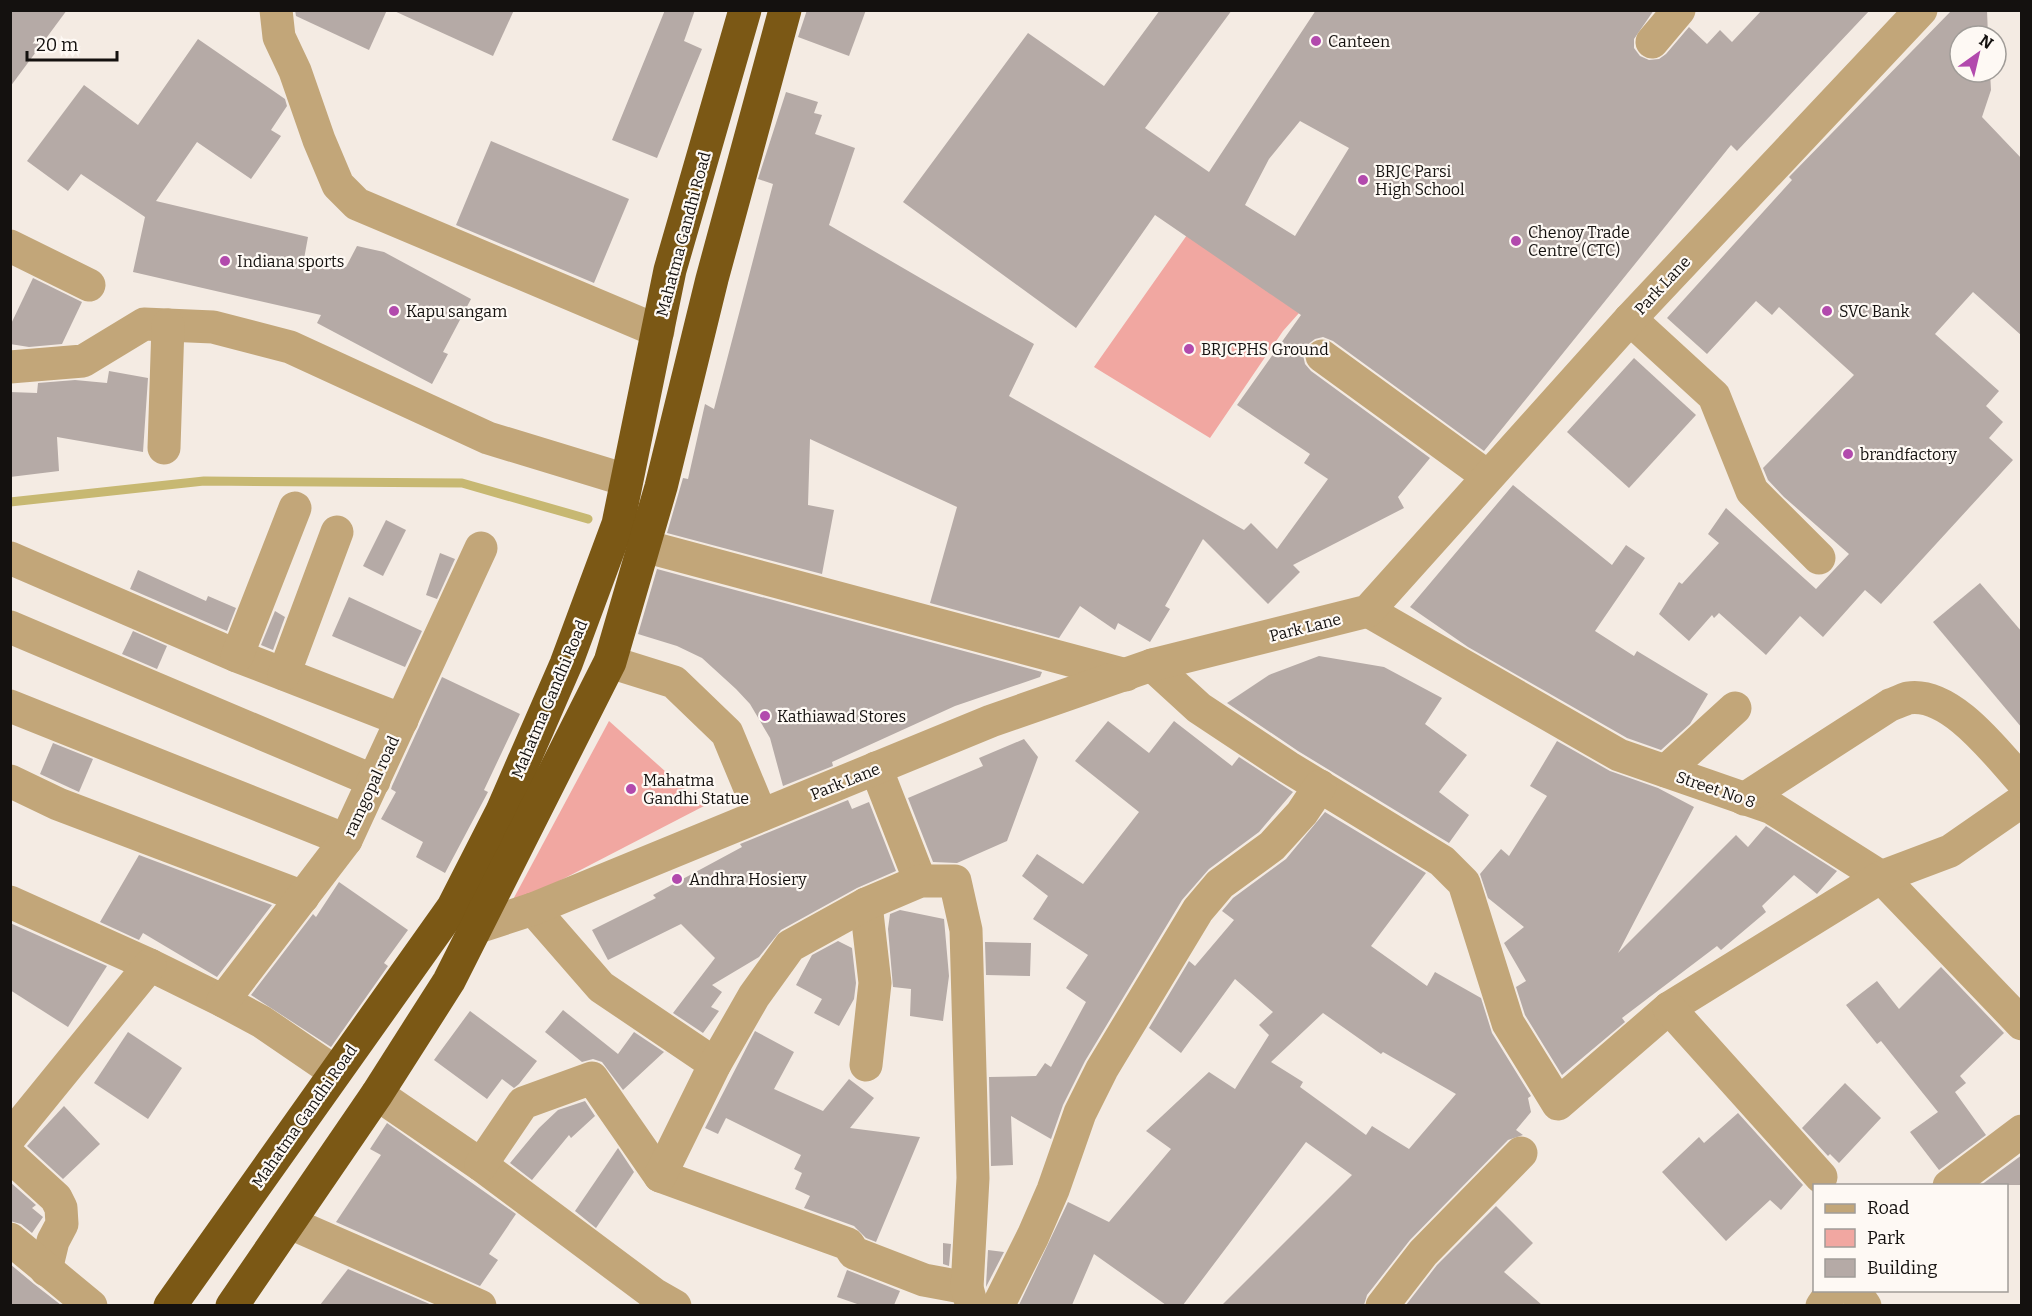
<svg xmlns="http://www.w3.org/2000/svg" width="2032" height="1316" font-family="Bitter,serif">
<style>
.green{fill:#f1a7a1}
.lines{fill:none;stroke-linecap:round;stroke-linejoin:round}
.stream{stroke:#c7b872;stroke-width:9}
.building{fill:#b5aaa6;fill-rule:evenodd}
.minor{stroke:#c2a679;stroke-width:33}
.highway{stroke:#7b5815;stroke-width:33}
.poi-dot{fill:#b24aad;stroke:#fef9f4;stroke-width:2}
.labels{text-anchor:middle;stroke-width:4.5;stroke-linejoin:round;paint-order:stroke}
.poi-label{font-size:16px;fill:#14110f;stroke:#fef9f4;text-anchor:start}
.street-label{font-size:16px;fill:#14110f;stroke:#fef9f4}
</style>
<rect width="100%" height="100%" fill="#f4ebe3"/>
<!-- green -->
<g class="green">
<polygon points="1187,235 1299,313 1283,331 1210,438 1094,367"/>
<polygon points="609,721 704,806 509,907"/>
</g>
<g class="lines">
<!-- stream -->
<polyline class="stream" points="10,502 204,481 462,483 588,519"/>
</g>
<!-- building -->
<g class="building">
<polygon points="10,10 67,10 10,87"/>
<polygon points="295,10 387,10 369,50 296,16"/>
<polygon points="392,10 514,10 493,56"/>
<polygon points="665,10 695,10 684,41 702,49 657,158 612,140"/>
<polygon points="807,10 866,10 849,56 798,37"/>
<path d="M1160,10H1232L1145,128L1209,172L1316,10H1654L1634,39V48L1640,56L1649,60L1659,59L1666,54L1689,27L1707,44L1720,30L1732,42L1762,10H1870L1737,151L1731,145L1484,451L1333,341L1323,337L1315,339L1307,345L1303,355L1305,364L1311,371L1430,458L1398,497L1404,508L1293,565L1300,572L1268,604L1203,539L1165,606L1170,609L1150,642L1118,623L1115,630L1080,606L1059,638L930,603L957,507L810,439L808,505L834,510L822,574L667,533L683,478L688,479L705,404L714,409L773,184L758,179L786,92L818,102L814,113L822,115L815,134L855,148L829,225L1034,344L1009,396L1244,530L1251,523L1277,549L1328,479L1304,463L1310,454L1237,405L1301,315L1155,215L1076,328L903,202L1028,33L1104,86ZM1300,121L1349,148L1295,236L1245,205L1269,159Z"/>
<polygon points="1952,10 1987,10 1988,36 1960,36 1960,72 1990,72 1991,90 1982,117 2022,159 2022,336 1973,292 1935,334 1999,391 1986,406 2003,422 1989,438 2013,460 1881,604 1865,590 1823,637 1800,616 1766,655 1719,613 1714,618 1712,615 1689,641 1659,614 1679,582 1682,584 1719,543 1708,534 1726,508 1816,589 1849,554 1784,497 1768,480 1763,468 1854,375 1779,307 1772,315 1756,301 1707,354 1667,318 1792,180 1789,177"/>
<polygon points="198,39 285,99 287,106 271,130 281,136 251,179 197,142 156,201 308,237 304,259 346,267 357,246 384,252 471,299 443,352 448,354 432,384 317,323 321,315 133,272 145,217 81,174 68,191 27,161 84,85 138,125"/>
<polygon points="491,141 629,199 594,283 456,225"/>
<polygon points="33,278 82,302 62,344 29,347 10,344 10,326"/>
<polygon points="1634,358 1696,415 1629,488 1567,432"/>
<polygon points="109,371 148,378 143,452 57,437 59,471 10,477 10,392 37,393 38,383 75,380 107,383"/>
<polygon points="1513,485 1612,565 1626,545 1645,558 1595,631 1634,656 1637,651 1708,694 1690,724 1661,750 1627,738 1468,647 1410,607"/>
<polygon points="386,520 406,530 383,576 363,566"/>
<polygon points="440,553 455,559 437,599 426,595"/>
<polygon points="657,569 1042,672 1040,677 955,706 832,762 833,766 783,786 770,738 750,704 736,689 702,658 677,646 638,634"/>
<polygon points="138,570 206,601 208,596 236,608 227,631 130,589"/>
<polygon points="1980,583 2022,632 2022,728 1933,622"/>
<polygon points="349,597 422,631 405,667 332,636"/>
<polygon points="275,611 285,617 273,650 261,645"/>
<polygon points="133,631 167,646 157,669 122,654"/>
<polygon points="1319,656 1384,667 1442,698 1425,724 1467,755 1439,792 1469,815 1449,843 1298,751 1227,703 1269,675"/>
<polygon points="442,677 520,714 484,790 488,792 445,873 416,857 423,842 381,819 396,792 391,789 392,786"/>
<polygon points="1108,721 1149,753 1174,721 1232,766 1239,757 1293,792 1259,832 1209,869 1182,900 1085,1061 1063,1105 1051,1139 1011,1116 1013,1165 991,1166 989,1077 1036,1076 1045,1063 1051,1067 1086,1002 1066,988 1088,955 1033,919 1048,896 1022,876 1037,854 1083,884 1139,812 1075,761"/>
<polygon points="1024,739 1038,757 1007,841 957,863 933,862 908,798 983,766 979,758"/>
<polygon points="1557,741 1610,771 1658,788 1694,807 1618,953 1736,835 1748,847 1766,826 1837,871 1817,894 1794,875 1762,906 1766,912 1721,950 1717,946 1622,1018 1625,1022 1562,1075 1525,1015 1516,987 1526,981 1504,943 1524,927 1488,898 1480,874 1501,849 1509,856 1547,796 1530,786"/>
<polygon points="53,743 93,759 79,792 40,774"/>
<polygon points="848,800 852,809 869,802 896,871 857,888 781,930 759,957 712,985 722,992 711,1007 719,1011 703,1033 673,1013 715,958 681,924 608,960 592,930 656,898 653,895 742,847 740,844"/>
<path d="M1325,812L1426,873L1371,946L1427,986L1435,972L1481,998L1492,1033L1531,1096L1528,1098L1531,1112L1516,1130L1523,1135L1508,1140L1410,1240L1367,1295L1364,1305H1222L1352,1175L1306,1142L1183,1305H1166L1094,1254L1072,1305H1019L1068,1202L1109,1222L1171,1149L1146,1131L1209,1072L1235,1089L1269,1035L1259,1025L1273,1012L1235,979L1181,1053L1149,1028L1189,961L1195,966L1234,920L1222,911L1233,898L1286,859ZM1323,1013L1381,1054L1383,1052L1456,1094L1409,1149L1372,1126L1366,1135L1300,1087L1303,1082L1271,1062Z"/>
<polygon points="139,855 272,905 217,977 143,933 139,940 100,922"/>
<polygon points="339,882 408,930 384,963 388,966 331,1047 251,995 313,914 316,917"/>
<polygon points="900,910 944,919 949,976 943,1021 910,1016 911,989 893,987 888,929 890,914"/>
<polygon points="10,923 107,966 68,1027 10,990"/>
<polygon points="838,941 852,948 856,983 854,999 839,1026 814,1013 822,999 796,985 812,955"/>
<polygon points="985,942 1031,943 1030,976 986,975"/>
<polygon points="1941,967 2004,1033 1960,1076 1966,1083 1955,1092 1986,1135 1939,1170 1910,1132 1938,1112 1881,1041 1877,1044 1846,1005 1877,981 1899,1009"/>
<polygon points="563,1010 618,1054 634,1032 664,1052 623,1090 602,1062 593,1059 582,1062 545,1032"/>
<polygon points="470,1011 537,1061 519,1084 514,1088 502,1079 487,1099 434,1060"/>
<polygon points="755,1031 794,1052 774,1089 823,1111 849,1079 874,1098 850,1128 920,1137 876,1242 866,1238 854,1226 804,1208 810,1196 795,1189 802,1173 794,1169 801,1155 726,1118 718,1134 705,1128"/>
<polygon points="128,1032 182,1068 148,1119 94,1083"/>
<polygon points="1845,1083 1881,1118 1839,1163 1830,1154 1828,1156 1802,1128"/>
<polygon points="585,1101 595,1116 571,1138 569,1135 532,1180 510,1163 539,1128 558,1110"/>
<polygon points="64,1106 100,1144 63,1179 27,1146"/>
<polygon points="1738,1113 1803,1185 1781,1210 1770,1200 1726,1241 1662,1172 1699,1137 1704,1143"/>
<polygon points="387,1123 516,1214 489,1254 498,1260 480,1286 336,1222 381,1155 370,1149"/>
<polygon points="618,1148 634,1172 596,1228 575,1211"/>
<polygon points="2022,1155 2022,1185 1981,1185"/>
<polygon points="10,1182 36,1205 32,1208 43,1217 32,1233 21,1224 10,1221"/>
<polygon points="1496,1206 1533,1243 1504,1272 1542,1305 1406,1305 1437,1265"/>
<polygon points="943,1243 951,1244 949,1266 943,1264"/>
<polygon points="988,1250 1004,1252 986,1287 986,1286"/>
<polygon points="10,1264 34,1284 61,1305 10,1305"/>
<polygon points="348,1269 432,1305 320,1305"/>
<polygon points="847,1270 900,1291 894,1305 860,1305 837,1297"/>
</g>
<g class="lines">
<!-- minor -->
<g class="minor">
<polyline points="276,10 279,37 295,71 319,140 338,185 357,204 658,331"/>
<polyline points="1652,42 1679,10"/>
<polyline points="10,246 89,285"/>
<polyline points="1630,319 1714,396 1752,491 1819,558"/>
<polyline points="1322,356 1487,476"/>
<polyline points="10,367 83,361 144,324 213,327 290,347 488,438 626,480"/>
<polyline points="164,448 168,325"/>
<polyline points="644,546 1126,675"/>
<polyline points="10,558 237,656 402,720"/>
<polyline points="1368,611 1619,755 1772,808 1881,877 2022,1024"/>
<polyline points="10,627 374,781"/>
<polyline points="237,656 295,508"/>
<polyline points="610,662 674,682 727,733 761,815"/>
<polyline points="1152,665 1199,708 1288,767 1442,861 1464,883 1508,1023 1558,1104 1669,1008 1881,877 1950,851 2022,801"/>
<polyline points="284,674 337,532"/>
<polyline points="10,706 346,840"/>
<polyline points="876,768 920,881"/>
<polyline points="1666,771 1735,708"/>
<polyline points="10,781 58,804 303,897"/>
<path d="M1744,799L1890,705C1896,703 1902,700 1908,698C1951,691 1997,754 2022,781"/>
<polyline points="10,902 150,965 223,1001 262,1022 335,1072"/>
<polyline points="533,909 601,987 715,1064"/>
<polyline points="478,927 533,909 991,721 1152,665 1368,611 1630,319 1921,10"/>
<polyline points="223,1001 346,840 481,548"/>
<polyline points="1669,1008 1821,1177"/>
<polyline points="866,1065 875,983 866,904"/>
<polyline points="377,1094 481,1165 654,1294 675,1306"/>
<polyline points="10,1137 150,965"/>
<polyline points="10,1156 56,1198 61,1208 62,1224 53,1241 46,1270"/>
<polyline points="481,1165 523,1103 592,1078 660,1176 848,1244 854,1253 924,1280 967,1288"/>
<polyline points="660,1176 715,1064 754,996 790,946 866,904 920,881 955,881 966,930 973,1178 967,1288 972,1306"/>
<polyline points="1949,1186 2022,1131"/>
<polyline points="290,1223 480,1306"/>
<polyline points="10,1239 91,1306"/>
<polyline points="1854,1290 1865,1306"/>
<polyline points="998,1306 1033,1236 1053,1190 1080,1113 1102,1069 1198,910 1220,884 1272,846 1302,813 1320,786"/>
<polyline points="1382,1306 1423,1253 1521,1153"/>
<polyline points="1822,1306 1833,1290"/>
</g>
<!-- highway -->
<g class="highway">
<polyline points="170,1306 453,907 502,811 566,664 618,524 670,270 745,10"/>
<polyline points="232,1306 377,1094 449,981 610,662 661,487 712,279 785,10"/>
</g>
</g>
<!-- markers -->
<g class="poi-dot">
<circle cx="1316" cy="41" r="6"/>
<circle cx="1363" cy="180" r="6"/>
<circle cx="1516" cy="241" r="6"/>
<circle cx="225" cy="261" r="6"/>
<circle cx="394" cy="311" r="6"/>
<circle cx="1827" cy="311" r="6"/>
<circle cx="1189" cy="349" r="6"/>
<circle cx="1848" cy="454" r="6"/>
<circle cx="765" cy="716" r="6"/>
<circle cx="631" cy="789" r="6"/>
<circle cx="677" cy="879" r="6"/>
</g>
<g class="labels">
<!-- poi labels -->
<g class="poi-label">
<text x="1328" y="47">Canteen</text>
<text x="1375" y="177">BRJC Parsi<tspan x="1375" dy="18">High School</tspan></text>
<text x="1528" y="238">Chenoy Trade<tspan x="1528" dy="18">Centre (CTC)</tspan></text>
<text x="237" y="267">Indiana sports</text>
<text x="406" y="317">Kapu sangam</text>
<text x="1839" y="317">SVC Bank</text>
<text x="1201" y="355">BRJCPHS Ground</text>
<text x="1860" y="460">brandfactory</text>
<text x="777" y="722">Kathiawad Stores</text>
<text x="643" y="786">Mahatma<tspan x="643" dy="18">Gandhi Statue</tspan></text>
<text x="689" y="885">Andhra Hosiery</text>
</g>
<!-- street labels -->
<g class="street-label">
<text transform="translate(683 234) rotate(-75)" y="6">Mahatma Gandhi Road</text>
<text transform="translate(1662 285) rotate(-47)" y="6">Park Lane</text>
<text transform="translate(1305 627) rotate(-14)" y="6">Park Lane</text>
<text transform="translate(549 699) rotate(-67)" y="6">Mahatma Gandhi Road</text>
<text transform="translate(845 781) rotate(-22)" y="6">Park Lane</text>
<text transform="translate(371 786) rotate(-65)" y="6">ramgopal road</text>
<text transform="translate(1716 789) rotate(19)" y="6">Street No 8</text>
<text transform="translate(304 1116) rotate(-55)" y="6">Mahatma Gandhi Road</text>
</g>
</g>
<!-- border -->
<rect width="2032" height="1316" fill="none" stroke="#14110f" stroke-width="24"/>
<!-- legend -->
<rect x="1813" y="1184" width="195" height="108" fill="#fef9f4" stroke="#a09c98" stroke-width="1.5"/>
<rect x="1825" y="1204" width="30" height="9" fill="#c2a679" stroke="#a09c98" stroke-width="1.5"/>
<text x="1867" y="1214" font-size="18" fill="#14110f">Road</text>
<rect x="1825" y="1229" width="30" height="18" fill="#f1a7a1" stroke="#a09c98" stroke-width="1.5"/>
<text x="1867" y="1244" font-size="18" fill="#14110f">Park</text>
<rect x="1825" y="1259" width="30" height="18" fill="#b5aaa6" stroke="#a09c98" stroke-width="1.5"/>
<text x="1867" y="1274" font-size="18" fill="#14110f">Building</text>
<!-- north arrow -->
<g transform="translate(1978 54) rotate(34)"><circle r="28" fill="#fef9f4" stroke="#a09c98" stroke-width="1.5"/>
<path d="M0-4.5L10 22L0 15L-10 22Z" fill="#b24aad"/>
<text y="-9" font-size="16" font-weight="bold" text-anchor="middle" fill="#14110f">N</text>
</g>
<!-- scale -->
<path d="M27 51v9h90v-9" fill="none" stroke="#14110f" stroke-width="3"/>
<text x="36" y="51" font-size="18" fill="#14110f" stroke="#fef9f4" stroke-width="4.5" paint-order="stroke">20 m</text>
</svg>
